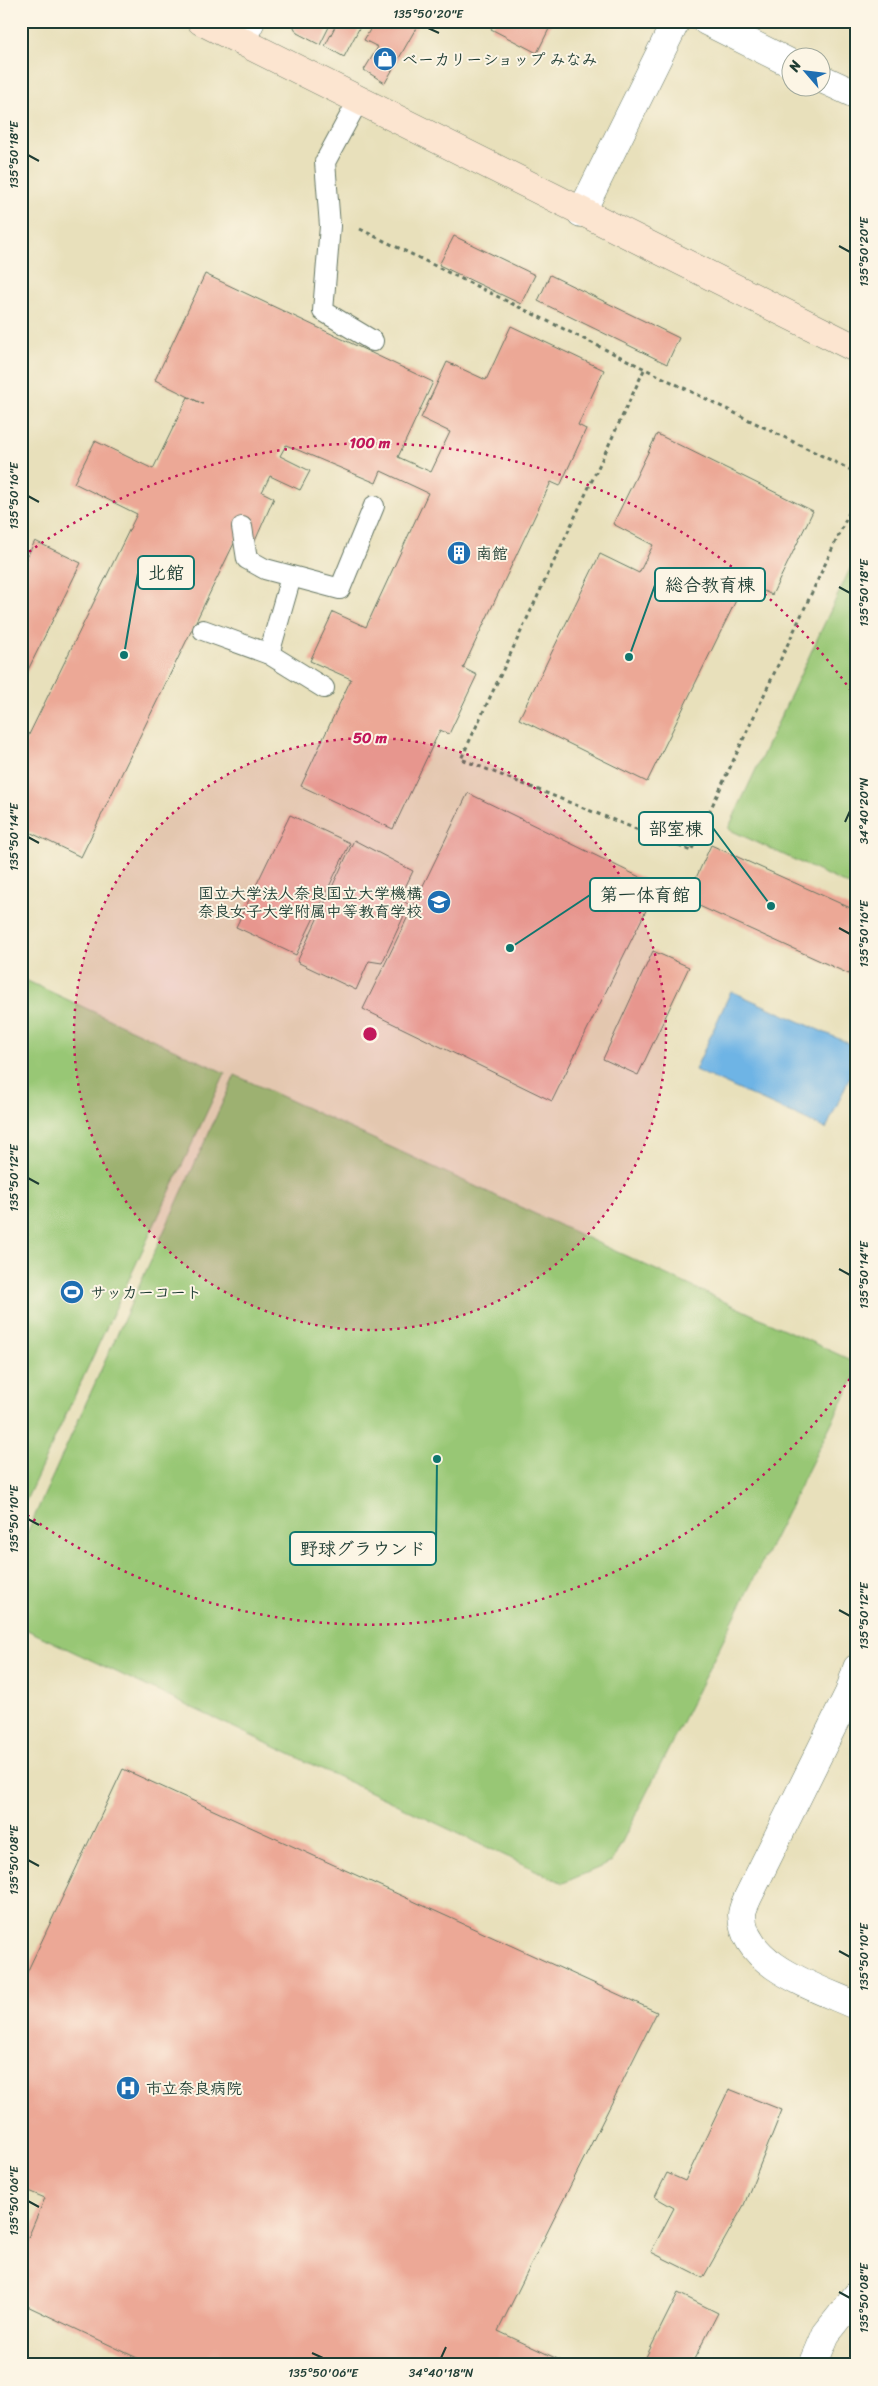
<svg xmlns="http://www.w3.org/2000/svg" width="878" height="2386" font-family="Sriracha,'Klee One',sans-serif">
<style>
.green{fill:#98c775;stroke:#5c8254}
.water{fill:#6eb4e5;stroke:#46788c}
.building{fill:#eca896}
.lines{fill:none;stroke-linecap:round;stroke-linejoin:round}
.lane-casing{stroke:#657663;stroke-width:22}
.street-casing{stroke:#657663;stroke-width:29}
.secondary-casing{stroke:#657663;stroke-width:29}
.path{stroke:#657663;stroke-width:3;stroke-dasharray:4 4;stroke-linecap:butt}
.lane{stroke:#fff;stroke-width:20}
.street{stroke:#fff;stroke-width:28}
.secondary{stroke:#fce5d0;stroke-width:28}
.ticks{fill:none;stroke:#1f3d34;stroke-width:2}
.ring{fill:none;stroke:#c2185b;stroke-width:2.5;stroke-dasharray:2.5 5}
.labels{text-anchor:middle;stroke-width:4;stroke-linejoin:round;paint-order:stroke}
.poi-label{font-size:16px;font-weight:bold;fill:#1f3d34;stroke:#fcf5e5;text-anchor:start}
.centre{fill:#c2185b;stroke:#fcf5e5;stroke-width:2.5}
.ring-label{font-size:15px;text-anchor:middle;font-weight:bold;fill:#c2185b;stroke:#fcf5e5;stroke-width:4;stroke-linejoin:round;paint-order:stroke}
.leader{fill:none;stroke:#0f766e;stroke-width:2}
.callout-dot{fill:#0f766e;stroke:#fcf5e5;stroke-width:2}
.callout{fill:#fcf5e5;stroke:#0f766e;stroke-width:2}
.callout-label{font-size:18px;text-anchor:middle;font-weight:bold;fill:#1f3d34}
.neatline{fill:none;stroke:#1f3d34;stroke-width:2}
.ticks-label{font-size:12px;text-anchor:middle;fill:#1f3d34}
</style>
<rect width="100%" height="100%" fill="#fcf5e5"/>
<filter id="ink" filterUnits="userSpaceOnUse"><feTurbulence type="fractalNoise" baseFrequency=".02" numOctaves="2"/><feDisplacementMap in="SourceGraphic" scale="10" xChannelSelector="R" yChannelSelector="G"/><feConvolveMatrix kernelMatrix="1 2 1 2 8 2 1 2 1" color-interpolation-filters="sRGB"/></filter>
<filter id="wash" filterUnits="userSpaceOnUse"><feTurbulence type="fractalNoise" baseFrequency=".0096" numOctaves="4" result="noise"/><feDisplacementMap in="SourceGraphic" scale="20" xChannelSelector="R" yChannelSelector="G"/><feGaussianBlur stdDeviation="1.12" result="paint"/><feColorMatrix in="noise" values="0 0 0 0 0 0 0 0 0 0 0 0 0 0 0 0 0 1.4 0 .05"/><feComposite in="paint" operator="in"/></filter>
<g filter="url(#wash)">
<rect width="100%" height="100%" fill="#e8e0bb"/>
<!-- green -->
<g class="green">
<polygon points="857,554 857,889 728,829"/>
<polygon points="21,978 225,1073 21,1511"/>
<polygon points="235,1075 857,1363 857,1372 612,1862 563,1883 21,1627 21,1546"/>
</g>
<!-- water -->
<polygon class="water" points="731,991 857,1047 857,1061 826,1129 695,1070"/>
<g id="blocks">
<!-- building -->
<g class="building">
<polygon points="291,21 332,21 320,45 297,33"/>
<polygon points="338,21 362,23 344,57 325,46"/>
<polygon points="375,21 420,21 385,83 364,70 378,47 364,40"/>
<polygon points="495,21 553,21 537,53 491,29"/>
<polygon points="454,236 535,275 521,304 439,265"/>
<polygon points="205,274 433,382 398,457 431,472 450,432 421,418 447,362 486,380 511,326 604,370 578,425 586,429 560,486 551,482 463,668 477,675 449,734 440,730 393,829 301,786 351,679 310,661 333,612 366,627 428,493 381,471 376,483 286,445 280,456 310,471 300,490 270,476 262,492 274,498 247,559 242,527 81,857 21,828 21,751 137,514 74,483 95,441 153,469 188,397 203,404 155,380"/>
<polygon points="550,275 679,338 667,364 538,301"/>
<polygon points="657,434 813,511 772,595 745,582 647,782 519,719 600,554 639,573 653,545 613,524"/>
<polygon points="21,495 27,498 21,509"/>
<polygon points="35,541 81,563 21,684 21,559 25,561"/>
<polygon points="468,793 658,886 552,1101 363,1009"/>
<polygon points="290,815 350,843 296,955 236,927"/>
<polygon points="354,840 413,871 400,898 409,905 382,963 369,961 356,990 297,962"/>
<polygon points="711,845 857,911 857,957 849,974 686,900"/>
<polygon points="653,951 689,967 638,1075 603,1059"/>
<polygon points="123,1769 657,2012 498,2331 566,2363 566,2365 152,2365 21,2303 21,2254 45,2198 21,2188 21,1985"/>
<polygon points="729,2089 782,2110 744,2205 703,2278 651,2252 674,2208 655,2197 667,2173 685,2181"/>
<polygon points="678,2293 718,2313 691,2365 642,2365"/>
</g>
</g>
</g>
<g filter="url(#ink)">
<use href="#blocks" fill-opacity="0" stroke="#657663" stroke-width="1"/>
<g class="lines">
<!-- lane casing -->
<g class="lane-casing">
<g id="lane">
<polyline points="358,101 325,162 330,226 323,311 373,341"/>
<polyline points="242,527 247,559 265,569 340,589 374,506"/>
<polyline points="203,630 269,654 324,688"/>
<polyline points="269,654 291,577"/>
</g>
</g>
<!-- street casing -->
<g class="street-casing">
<g id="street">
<polyline points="706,21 790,63"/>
<polyline points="241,41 251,21"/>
<polyline points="820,78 857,95"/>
<polyline points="581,213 676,21"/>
<path d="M857,1668L849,1693L748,1897C746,1902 742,1909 742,1915C743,1966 818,1988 857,2006"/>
<polyline points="813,2365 826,2334 857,2295"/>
</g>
</g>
<!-- secondary casing -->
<g class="secondary-casing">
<polyline id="secondary" points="201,21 857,349"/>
</g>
<!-- path -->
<g class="path">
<polyline points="360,229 857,473"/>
<polyline points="644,370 461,759 691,851 857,496"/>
</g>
<!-- lane -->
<use href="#lane" class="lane"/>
<!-- street -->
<use href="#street" class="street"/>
<!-- secondary -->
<use href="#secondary" class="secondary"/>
</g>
</g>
<!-- ticks -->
<path class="ticks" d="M428,28L439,33M28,155L39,161M839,246L850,252M28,496L39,502M839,587L850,593M845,822L850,811M28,837L39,843M839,928L850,934M28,1178L39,1184M839,1269L850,1275M28,1519L39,1525M839,1610L850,1616M28,1860L39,1866M839,1951L850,1957M28,2201L39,2207M839,2292L850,2298M312,2353L323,2358M441,2358L446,2347"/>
<!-- distance rings -->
<circle cx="370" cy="1034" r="296" fill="#c2185b" fill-opacity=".12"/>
<g class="ring">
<circle cx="370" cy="1034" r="296"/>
<path d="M854 1373A591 591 0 0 1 23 1512M23 556A591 591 0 0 1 854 695"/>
</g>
<!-- icons -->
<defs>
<g id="shop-disc" transform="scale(1.25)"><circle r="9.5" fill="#1f6fb2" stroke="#fcf5e5"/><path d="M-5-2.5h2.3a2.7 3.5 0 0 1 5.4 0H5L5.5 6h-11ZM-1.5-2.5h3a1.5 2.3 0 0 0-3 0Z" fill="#fff"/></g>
<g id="building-disc" transform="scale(1.25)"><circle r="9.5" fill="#1f6fb2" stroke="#fcf5e5"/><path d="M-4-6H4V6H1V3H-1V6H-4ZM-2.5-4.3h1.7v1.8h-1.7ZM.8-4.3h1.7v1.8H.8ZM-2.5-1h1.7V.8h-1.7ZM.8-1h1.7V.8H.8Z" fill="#fff"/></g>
<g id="school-disc" transform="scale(1.25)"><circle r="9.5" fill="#1f6fb2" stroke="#fcf5e5"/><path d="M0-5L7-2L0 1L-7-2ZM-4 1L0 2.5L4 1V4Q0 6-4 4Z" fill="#fff"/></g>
<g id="stadium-disc" transform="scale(1.25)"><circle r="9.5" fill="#1f6fb2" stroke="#fcf5e5"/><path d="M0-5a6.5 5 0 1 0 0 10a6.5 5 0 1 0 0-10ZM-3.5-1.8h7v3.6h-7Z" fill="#fff"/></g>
<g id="hospital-disc" transform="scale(1.25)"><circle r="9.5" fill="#1f6fb2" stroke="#fcf5e5"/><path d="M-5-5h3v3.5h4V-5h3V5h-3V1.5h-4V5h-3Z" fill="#fff"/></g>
</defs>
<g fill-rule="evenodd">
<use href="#shop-disc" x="385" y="59"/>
<use href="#building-disc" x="459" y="553"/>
<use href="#school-disc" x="439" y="902"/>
<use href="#stadium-disc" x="72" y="1292"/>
<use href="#hospital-disc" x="128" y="2088"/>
</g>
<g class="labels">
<!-- poi labels -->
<g class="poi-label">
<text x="402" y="65">ベーカリーショップ みなみ</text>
<text x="476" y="559">南館</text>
<text x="422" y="899" text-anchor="end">国立大学法人奈良国立大学機構<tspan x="422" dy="18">奈良女子大学附属中等教育学校</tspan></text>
<text x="90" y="1298">サッカーコート</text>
<text x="146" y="2094">市立奈良病院</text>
</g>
</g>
<circle cx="370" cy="1034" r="8" class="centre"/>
<g class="ring-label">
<text x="370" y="448">100 m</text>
<text x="370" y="743">50 m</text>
</g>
<!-- callouts -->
<path class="leader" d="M124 655L138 573M629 657L655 585M771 906L713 828M510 948L590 895M437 1459L436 1548"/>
<g class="callout-dot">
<circle cx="124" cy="655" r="5"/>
<circle cx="629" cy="657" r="5"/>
<circle cx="771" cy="906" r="5"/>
<circle cx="510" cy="948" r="5"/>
<circle cx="437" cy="1459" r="5"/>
</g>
<g class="callout">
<rect x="138" y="556" width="56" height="33" rx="5"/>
<rect x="655" y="568" width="110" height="33" rx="5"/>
<rect x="639" y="812" width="74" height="33" rx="5"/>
<rect x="590" y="878" width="110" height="33" rx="5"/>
<rect x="290" y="1532" width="146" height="33" rx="5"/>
</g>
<g class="callout-label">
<text x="166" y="579">北館</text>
<text x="710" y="591">総合教育棟</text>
<text x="676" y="835">部室棟</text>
<text x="645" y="901">第一体育館</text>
<text x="363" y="1555">野球グラウンド</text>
</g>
<!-- margin -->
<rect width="878" height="2386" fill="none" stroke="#fcf5e5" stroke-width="55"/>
<!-- north arrow -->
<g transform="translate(806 72) rotate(298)"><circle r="24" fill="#fcf5e5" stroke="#a4ab9e"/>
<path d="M0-4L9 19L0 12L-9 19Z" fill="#1f6fb2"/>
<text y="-8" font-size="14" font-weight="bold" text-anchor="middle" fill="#1f3d34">N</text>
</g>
<rect x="28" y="28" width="822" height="2330" class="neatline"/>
<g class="ticks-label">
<text x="428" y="18">135°50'20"E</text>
<text transform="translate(14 155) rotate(-90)" y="4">135°50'18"E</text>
<text transform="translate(864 252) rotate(-90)" y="4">135°50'20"E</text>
<text transform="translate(14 496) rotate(-90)" y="4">135°50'16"E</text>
<text transform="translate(864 593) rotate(-90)" y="4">135°50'18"E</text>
<text transform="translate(864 811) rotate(-90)" y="4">34°40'20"N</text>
<text transform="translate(14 837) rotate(-90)" y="4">135°50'14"E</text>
<text transform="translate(864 934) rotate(-90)" y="4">135°50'16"E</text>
<text transform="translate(14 1178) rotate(-90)" y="4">135°50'12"E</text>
<text transform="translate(864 1275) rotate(-90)" y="4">135°50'14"E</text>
<text transform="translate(14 1519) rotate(-90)" y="4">135°50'10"E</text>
<text transform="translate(864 1616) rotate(-90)" y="4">135°50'12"E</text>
<text transform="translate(14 1860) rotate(-90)" y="4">135°50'08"E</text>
<text transform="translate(864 1957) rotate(-90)" y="4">135°50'10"E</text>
<text transform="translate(14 2201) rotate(-90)" y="4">135°50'06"E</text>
<text transform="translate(864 2298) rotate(-90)" y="4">135°50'08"E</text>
<text x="323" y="2377">135°50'06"E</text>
<text x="441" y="2377">34°40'18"N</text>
</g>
</svg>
